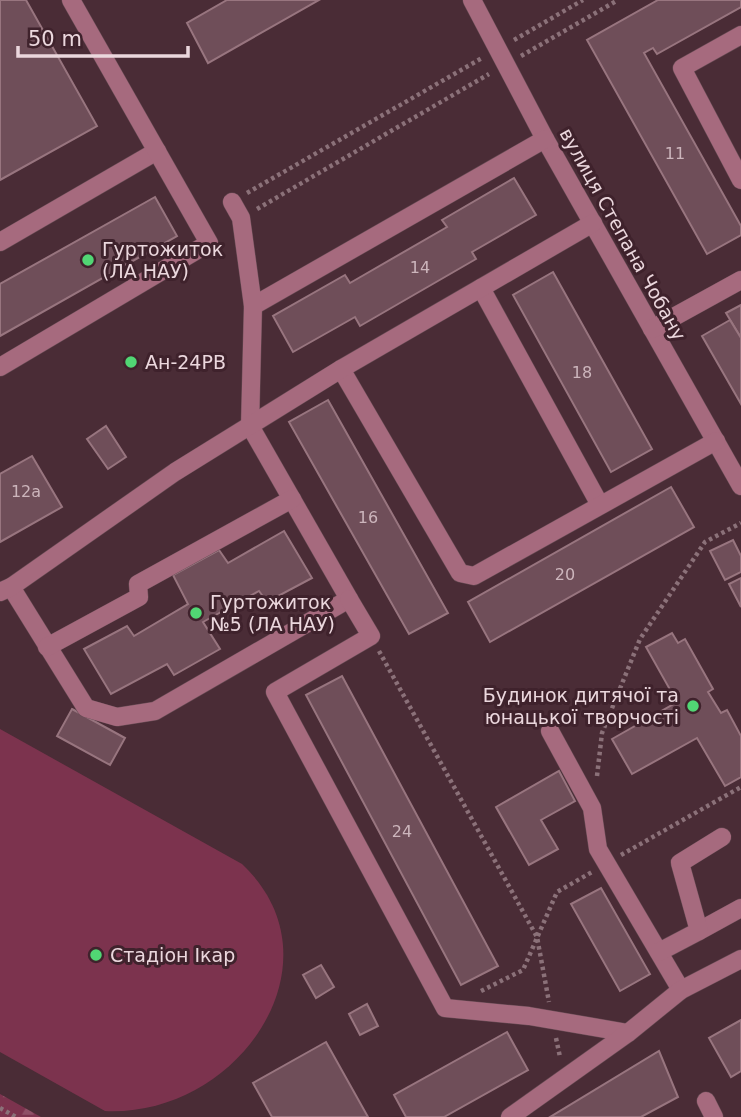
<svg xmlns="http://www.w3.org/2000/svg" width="741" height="1117" font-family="'DejaVu Sans',sans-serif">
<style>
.grass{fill:#7c334e}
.forest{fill:url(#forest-firs)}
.building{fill:#6f4e59;stroke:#98757f;stroke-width:2}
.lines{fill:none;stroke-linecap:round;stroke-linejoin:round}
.minor-casing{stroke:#674b54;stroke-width:19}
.path{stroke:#8b7179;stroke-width:4.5;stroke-dasharray:3.5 3.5;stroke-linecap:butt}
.minor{stroke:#a66a7e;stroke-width:18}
.poi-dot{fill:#51d674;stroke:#3f222c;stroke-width:2.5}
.labels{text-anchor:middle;stroke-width:6;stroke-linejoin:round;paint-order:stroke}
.number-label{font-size:16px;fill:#ccb5bc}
.street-label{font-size:19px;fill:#ebd7dd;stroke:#3f222c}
.poi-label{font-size:19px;fill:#ebd7dd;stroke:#3f222c;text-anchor:start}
</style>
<defs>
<pattern id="forest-firs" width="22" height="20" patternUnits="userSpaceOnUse" patternTransform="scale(1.75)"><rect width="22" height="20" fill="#7c334e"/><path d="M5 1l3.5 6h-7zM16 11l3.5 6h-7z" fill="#8f5067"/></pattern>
</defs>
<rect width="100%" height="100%" fill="#4a2c36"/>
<!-- grass -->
<path class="grass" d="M0,729L242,864C345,961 239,1117 105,1111L0,1052Z"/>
<!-- forest -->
<polygon class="forest" points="0,1094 41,1117 0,1117"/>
<!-- building -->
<g class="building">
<polygon points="0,0 26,0 97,126 0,180"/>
<polygon points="227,0 319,0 208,63 187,23"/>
<polygon points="658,0 741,0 741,7 657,54 653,48 644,53 741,226 741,235 707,254 587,40"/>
<polygon points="514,178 536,215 472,252 476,259 360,326 355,317 293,352 273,316 345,275 350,283 447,227 442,220"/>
<polygon points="155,197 177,236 0,336 0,284"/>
<polygon points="553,272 652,449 611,472 513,295"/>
<polygon points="741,305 741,338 726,313"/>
<polygon points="730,320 741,338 741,404 702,336"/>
<polygon points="328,400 448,613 409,634 289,422"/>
<polygon points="106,426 126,457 108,469 87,439"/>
<polygon points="32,456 62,507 0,542 0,474"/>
<polygon points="671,487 694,527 490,642 468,602"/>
<polygon points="284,531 312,578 267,602 259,591 203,622 220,649 174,675 167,664 111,694 84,649 127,626 134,636 188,604 173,575 219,550 228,563"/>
<polygon points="733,540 741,556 741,572 725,580 710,551"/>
<polygon points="741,578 741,607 729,584"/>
<polygon points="672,633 678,643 685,639 713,689 708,692 721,713 727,710 741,736 741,777 725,786 697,738 632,774 612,739 677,702 646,647"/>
<polygon points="342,676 498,966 461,985 306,695"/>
<polygon points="72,709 125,738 110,765 57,736"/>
<polygon points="559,771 575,801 541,820 558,849 529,865 496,807"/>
<polygon points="601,888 650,974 620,991 571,904"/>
<polygon points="321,965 334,987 316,998 303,975"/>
<polygon points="367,1004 378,1026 360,1035 349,1014"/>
<polygon points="741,1020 741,1071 731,1077 709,1038"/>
<polygon points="507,1032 528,1070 444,1117 406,1117 394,1095"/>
<polygon points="326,1042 368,1117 272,1117 253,1083"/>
<polygon points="659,1051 678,1097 641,1117 550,1117"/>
</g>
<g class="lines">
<!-- minor casing -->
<g class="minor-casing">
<g id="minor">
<polyline points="472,0 545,139 741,486"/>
<polyline points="741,35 682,68 741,180"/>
<polyline points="0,242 157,151"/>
<polyline points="481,288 600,505"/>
<polyline points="253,306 545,139"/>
<polyline points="652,329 741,280"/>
<polyline points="0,367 209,243 71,0"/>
<polyline points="341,369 460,573 474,576 716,441"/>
<polyline points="11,587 86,708 117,717 155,711 349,599 250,426 253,306 241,218 232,202"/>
<polyline points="0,592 11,587 175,472 341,369 593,223"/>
<polyline points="349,599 371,636 275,692 445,1008 529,1016 628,1033"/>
<polyline points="47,647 139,597 138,584 292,499"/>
<polyline points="550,731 592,808 598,849 681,990"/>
<polyline points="699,931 741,908"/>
<polyline points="659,952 699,931 680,863 722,837"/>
<polyline points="706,1101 714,1117"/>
<polyline points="510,1117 628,1033 681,990 741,959"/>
</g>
</g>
<!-- path -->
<g class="path">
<polyline points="514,40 583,0"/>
<polyline points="521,56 618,0"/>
<polyline points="247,193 482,58"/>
<polyline points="257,209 489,74"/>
<polyline points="379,651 537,937 549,1002"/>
<polyline points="597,776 602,733 640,639 705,542 741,523"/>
<polyline points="621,855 741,787"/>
<polyline points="481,991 523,970 557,892 592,872"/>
<polyline points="556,1038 560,1057"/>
<polyline points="0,1108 16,1117"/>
</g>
<!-- minor -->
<use href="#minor" class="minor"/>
</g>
<!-- markers -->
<g class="poi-dot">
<circle cx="88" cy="260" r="7"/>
<circle cx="131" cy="362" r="7"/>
<circle cx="196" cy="613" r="7"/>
<circle cx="693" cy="706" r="7"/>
<circle cx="96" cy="955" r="7"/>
</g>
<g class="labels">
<!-- number labels -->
<g class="number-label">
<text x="675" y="159">11</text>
<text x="420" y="273">14</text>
<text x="582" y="378">18</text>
<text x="26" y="497">12а</text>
<text x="368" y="523">16</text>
<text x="565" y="580">20</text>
<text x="402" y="837">24</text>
</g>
<!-- street labels -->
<g class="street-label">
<text transform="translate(623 234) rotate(61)" y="7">вулиця Степана Чобану</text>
</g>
<!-- poi labels -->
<g class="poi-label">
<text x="102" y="256">Гуртожиток<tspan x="102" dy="22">(ЛА НАУ)</tspan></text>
<text x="145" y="369">Ан-24РВ</text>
<text x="210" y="609">Гуртожиток<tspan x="210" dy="22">№5 (ЛА НАУ)</tspan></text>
<text x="679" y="702" text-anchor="end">Будинок дитячої та<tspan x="679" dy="22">юнацької творчості</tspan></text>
<text x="110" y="962">Стадіон Ікар</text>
</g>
</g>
<!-- scale -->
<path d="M18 46v10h170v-10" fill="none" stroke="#ebd7dd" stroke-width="3.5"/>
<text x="28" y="46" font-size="21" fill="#ebd7dd" stroke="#3f222c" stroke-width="5" paint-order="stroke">50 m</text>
</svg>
